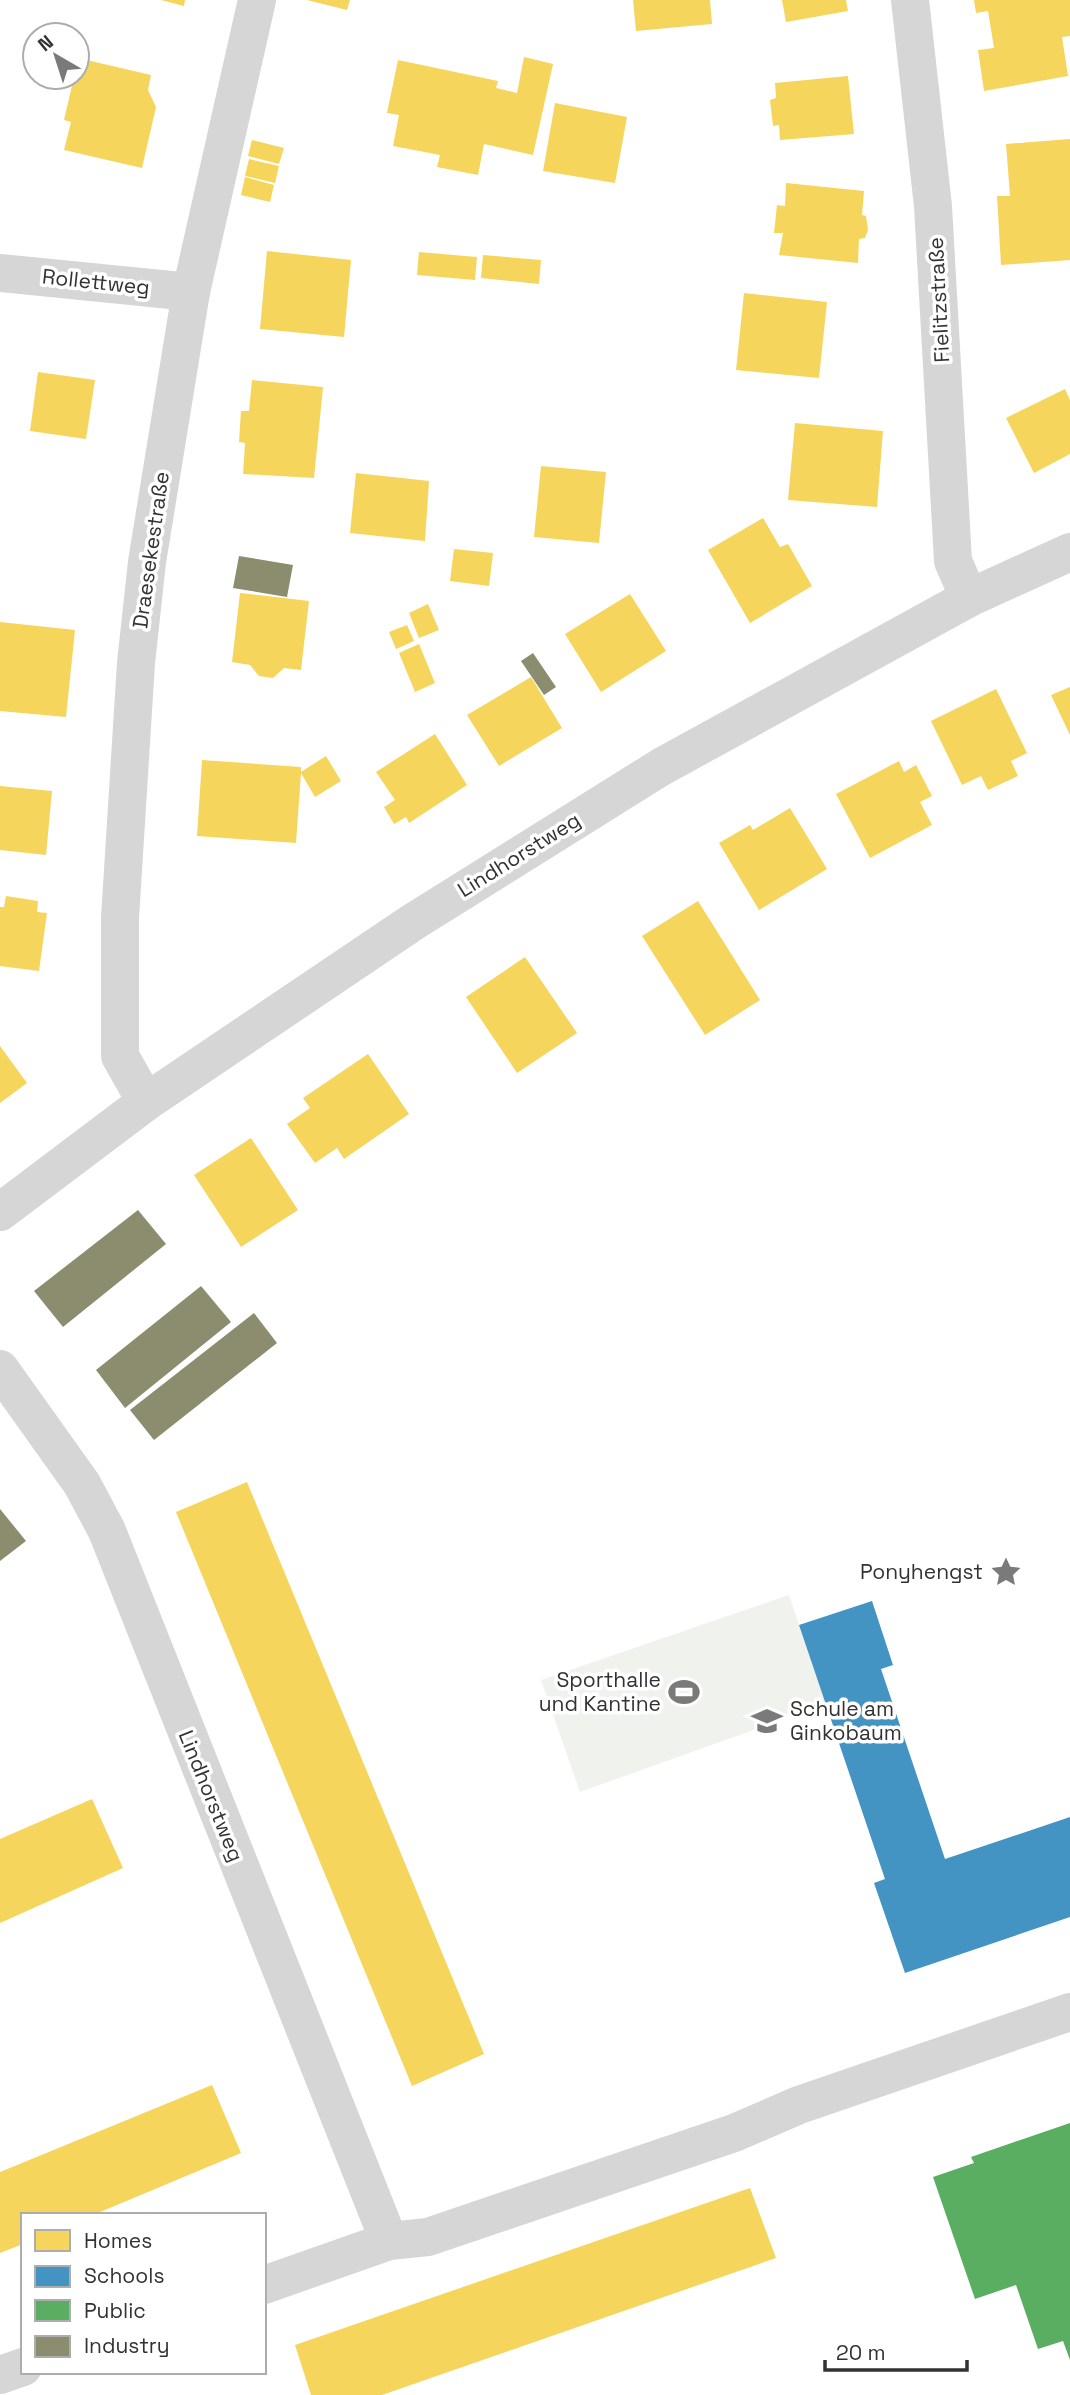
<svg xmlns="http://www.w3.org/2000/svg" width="1070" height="2395" font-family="'Space Grotesk',sans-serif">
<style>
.green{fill:#f0f3ed}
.homes{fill:#f6d55c}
.schools{fill:#4393c3}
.public{fill:#5aae61}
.industry{fill:#8c8c6e}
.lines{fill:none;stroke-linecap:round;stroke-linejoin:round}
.minor{stroke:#d6d6d6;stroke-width:38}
.labels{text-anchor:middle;stroke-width:7;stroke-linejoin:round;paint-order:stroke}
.street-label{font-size:21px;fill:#323232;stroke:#fff}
.poi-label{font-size:21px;fill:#323232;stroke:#fff;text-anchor:end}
</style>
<rect width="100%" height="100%" fill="#fff"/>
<!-- green -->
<polygon class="green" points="789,1595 826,1704 580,1792 541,1680"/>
<!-- homes -->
<g class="homes">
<polygon points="161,0 185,0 184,6"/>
<polygon points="307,0 350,0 347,10"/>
<polygon points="633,0 710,0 712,24 636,31"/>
<polygon points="782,0 846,0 848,11 786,22"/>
<polygon points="974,0 1070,0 1070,36 1062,37 1068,76 984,91 978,50 994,48 988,11 976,13"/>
<polygon points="524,57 553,64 533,155 484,144 478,175 437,167 440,155 393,146 399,115 387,113 398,60 498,81 496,88 517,93"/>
<polygon points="78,58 151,75 148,90 156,107 142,168 64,150 71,122 64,120 74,77 77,77"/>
<polygon points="848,76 854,134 780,140 779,125 773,126 770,100 776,98 775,83"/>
<polygon points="555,103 627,117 615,183 543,171"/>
<polygon points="1070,139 1070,260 1001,265 997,196 1010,196 1006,144"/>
<polygon points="252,140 284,148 279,164 248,156"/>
<polygon points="249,159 279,166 275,183 245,176"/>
<polygon points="245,177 274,185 270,202 241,195"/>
<polygon points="786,183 864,191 862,215 866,216 868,230 865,238 859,239 858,263 779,255 783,233 774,233 777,205 785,206"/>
<polygon points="267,251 351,260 344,337 260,329"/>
<polygon points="419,252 477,257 475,280 417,275"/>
<polygon points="483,255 541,260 539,284 481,278"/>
<polygon points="744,293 827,302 819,378 736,370"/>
<polygon points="38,372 95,380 86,439 30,431"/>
<polygon points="252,380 323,387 314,478 243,474 245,443 239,442 241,411 249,411"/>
<polygon points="1065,389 1070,400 1070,454 1034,473 1006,418"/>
<polygon points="795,423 883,431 877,507 788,500"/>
<polygon points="541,466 606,472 599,543 534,537"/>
<polygon points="356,473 429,481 425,541 350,533"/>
<polygon points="763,518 780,547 788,544 812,586 750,623 708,550"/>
<polygon points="454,549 493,553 489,586 450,581"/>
<polygon points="240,593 309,601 301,670 284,668 273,678 259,676 250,665 232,662"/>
<polygon points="630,594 666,651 601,692 565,634"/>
<polygon points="428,604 439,630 419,638 409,613"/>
<polygon points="0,622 75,630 66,717 0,711"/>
<polygon points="407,625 414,641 396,649 389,632"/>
<polygon points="419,644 435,683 415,692 399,653"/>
<polygon points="531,677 562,728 499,766 467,715"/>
<polygon points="1070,687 1070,735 1051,695"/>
<polygon points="996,689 1027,753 1011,761 1018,776 988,790 981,776 962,785 931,721"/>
<polygon points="435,734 467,785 409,823 406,817 394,824 384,807 395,800 376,772"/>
<polygon points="326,756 341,781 315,797 301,773 296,843 197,836 202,760 301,767 301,772"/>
<polygon points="899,761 904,772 916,765 932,796 920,802 932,825 870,858 836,794"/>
<polygon points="0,786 52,791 46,855 0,850"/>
<polygon points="790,808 827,869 759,910 719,843 750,825 753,830"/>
<polygon points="6,896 38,901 37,912 47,913 39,971 0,966 0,907 4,907"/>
<polygon points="698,901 760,1000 705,1035 642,936"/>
<polygon points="525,957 577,1033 517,1073 466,997"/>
<polygon points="0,1046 27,1083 0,1103"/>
<polygon points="368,1054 409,1114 344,1159 337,1148 315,1163 287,1124 310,1108 303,1098"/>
<polygon points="251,1138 298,1210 241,1247 194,1175"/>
<polygon points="247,1482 484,2054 412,2086 176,1512"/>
<polygon points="92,1799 123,1868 0,1923 0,1839"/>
<polygon points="212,2085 241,2153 93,2215 23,2215 23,2244 0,2253 0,2172"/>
<polygon points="750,2188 776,2258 382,2395 311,2395 295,2345"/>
</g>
<!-- schools -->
<polygon class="schools" points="872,1601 893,1665 881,1669 945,1859 1070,1817 1070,1917 905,1973 874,1883 885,1879 799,1625"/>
<!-- public -->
<polygon class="public" points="1070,2123 1070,2360 1063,2341 1038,2349 1016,2285 975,2299 933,2177 974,2163 971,2157"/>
<!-- industry -->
<g class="industry">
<polygon points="239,556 293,565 287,597 233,588"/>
<polygon points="533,653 556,687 544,695 521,661"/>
<polygon points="138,1210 166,1244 63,1327 34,1291"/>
<polygon points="201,1286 231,1322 125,1408 96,1370"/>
<polygon points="254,1313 277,1343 154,1440 130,1410"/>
<polygon points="0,1509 26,1541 0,1561"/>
</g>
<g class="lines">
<!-- minor -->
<g class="minor">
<polyline points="910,0 933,206 953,561 969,598"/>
<polyline points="0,273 191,292"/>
<polyline points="146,1102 120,1056 120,918 136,663 147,562 191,292 257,0"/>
<polyline points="0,1212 146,1102 413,922 661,767 969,598 1070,552"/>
<polyline points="0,1369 82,1484 107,1531 389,2241"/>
<polyline points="264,2285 389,2241 428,2237 734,2133 799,2105 1070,2012"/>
<polyline points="0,2375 23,2367"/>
</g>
</g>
<!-- icons -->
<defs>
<g id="sight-bare" transform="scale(2.415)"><path d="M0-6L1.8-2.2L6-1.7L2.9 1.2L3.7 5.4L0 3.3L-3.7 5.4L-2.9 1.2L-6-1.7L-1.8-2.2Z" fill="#7a7a7a" stroke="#fff" stroke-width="2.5" paint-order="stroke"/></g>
<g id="stadium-bare" transform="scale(2.415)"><path d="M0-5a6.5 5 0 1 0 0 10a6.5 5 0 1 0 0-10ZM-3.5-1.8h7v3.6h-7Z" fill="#7a7a7a" stroke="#fff" stroke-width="2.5" paint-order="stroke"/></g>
<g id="school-bare" transform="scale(2.415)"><path d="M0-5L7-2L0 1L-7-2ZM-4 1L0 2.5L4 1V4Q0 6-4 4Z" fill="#7a7a7a" stroke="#fff" stroke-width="2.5" paint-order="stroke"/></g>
</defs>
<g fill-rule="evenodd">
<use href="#sight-bare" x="1006" y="1572"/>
<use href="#stadium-bare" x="684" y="1692"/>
<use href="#school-bare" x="767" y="1721"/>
</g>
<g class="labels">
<!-- street labels -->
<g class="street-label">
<text transform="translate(96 282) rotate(6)" y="7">Rollettweg</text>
<text transform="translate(939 300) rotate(-93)" y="7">Fielitzstraße</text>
<text transform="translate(151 550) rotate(-82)" y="7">Draesekestraße</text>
<text transform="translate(519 855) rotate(-32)" y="7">Lindhorstweg</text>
<text transform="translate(211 1796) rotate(68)" y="7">Lindhorstweg</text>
</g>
<!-- poi labels -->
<g class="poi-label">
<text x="983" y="1579">Ponyhengst</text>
<text x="661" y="1687">Sporthalle<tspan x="661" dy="24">und Kantine</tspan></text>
<text x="790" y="1716" text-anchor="start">Schule am<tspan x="790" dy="24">Ginkobaum</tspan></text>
</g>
</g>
<!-- legend -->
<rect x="21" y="2213" width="245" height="161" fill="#ffffff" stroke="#adadad" stroke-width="2"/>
<rect x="35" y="2230" width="35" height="21" fill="#f6d55c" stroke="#adadad" stroke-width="2"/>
<text x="84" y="2248" font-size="21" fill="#323232">Homes</text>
<rect x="35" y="2266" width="35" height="21" fill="#4393c3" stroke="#adadad" stroke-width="2"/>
<text x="84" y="2283" font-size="21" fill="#323232">Schools</text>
<rect x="35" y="2300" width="35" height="21" fill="#5aae61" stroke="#adadad" stroke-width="2"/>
<text x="84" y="2318" font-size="21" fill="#323232">Public</text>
<rect x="35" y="2336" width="35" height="21" fill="#8c8c6e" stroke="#adadad" stroke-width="2"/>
<text x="84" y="2353" font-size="21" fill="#323232">Industry</text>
<!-- north arrow -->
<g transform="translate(56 56) rotate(321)"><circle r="33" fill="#ffffff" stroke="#adadad" stroke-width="2"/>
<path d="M0-5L12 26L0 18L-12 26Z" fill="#7a7a7a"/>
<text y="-10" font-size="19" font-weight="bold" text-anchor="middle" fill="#323232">N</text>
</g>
<!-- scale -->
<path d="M825 2360v10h142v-10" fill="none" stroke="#323232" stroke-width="3.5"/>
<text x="836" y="2360" font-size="21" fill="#323232" stroke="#ffffff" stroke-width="5" paint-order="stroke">20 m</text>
</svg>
